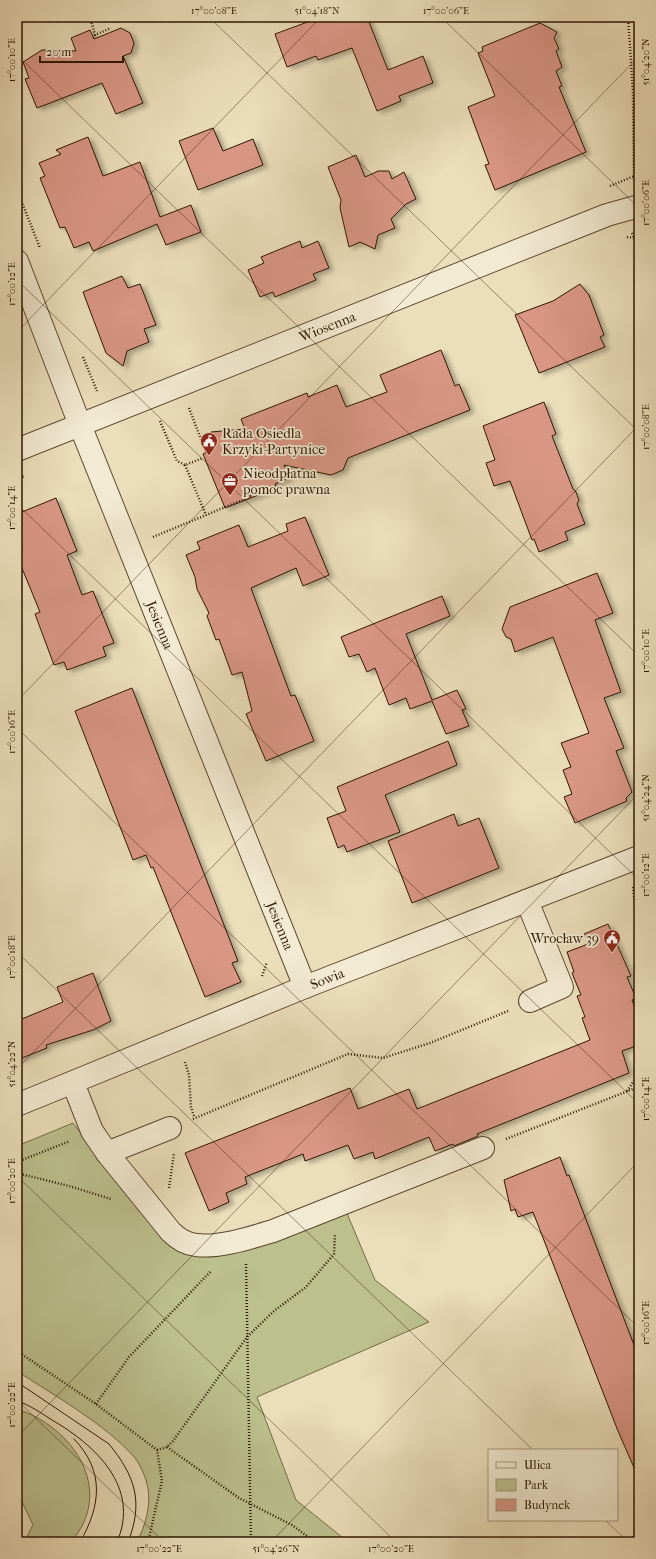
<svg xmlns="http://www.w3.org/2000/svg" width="656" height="1559" font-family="'IM FELL French Canon',serif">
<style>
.green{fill:#bbc08d;stroke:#746b46}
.building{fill:#d99685;stroke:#2d1600;filter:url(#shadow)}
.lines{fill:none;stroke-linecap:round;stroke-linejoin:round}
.minor-casing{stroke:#5c482e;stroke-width:24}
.path{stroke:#2d1600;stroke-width:2.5;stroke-dasharray:1 2;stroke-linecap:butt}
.minor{stroke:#f2ead2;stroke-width:22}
.tram{stroke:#2d1600;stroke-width:1}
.ticks{fill:none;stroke:#2d1600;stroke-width:1;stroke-opacity:0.45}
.labels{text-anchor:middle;stroke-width:3.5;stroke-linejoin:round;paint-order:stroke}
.street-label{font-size:14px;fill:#2d1600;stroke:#f2ead2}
.poi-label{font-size:14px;fill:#2d1600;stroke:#f2ead2;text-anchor:start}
.neatline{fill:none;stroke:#2d1600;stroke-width:1.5}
.ticks-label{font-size:10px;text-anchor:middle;fill:#2d1600}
</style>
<defs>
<filter id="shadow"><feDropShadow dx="4.5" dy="2.5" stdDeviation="2" flood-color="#0004"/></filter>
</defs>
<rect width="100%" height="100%" fill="#ebdeba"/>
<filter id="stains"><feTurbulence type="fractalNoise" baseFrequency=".005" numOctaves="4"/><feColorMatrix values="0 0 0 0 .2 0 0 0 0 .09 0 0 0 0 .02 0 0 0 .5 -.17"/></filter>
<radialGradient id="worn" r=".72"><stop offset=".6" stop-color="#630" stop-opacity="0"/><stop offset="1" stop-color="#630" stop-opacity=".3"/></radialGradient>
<!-- green -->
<g class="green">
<path d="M73,1123L162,1239L186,1253L346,1211L375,1280L429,1322L257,1397L296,1500L348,1542H137C145,1526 151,1507 148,1489C147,1480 140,1464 135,1458C107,1425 53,1395 17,1371V1146Z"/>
<path d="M17,1409C73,1427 116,1490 71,1542H24L33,1525L17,1491Z"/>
</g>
<!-- building -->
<g class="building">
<polygon points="321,17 367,17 388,70 423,56 433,83 399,96 401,101 377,111 352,48 318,60 316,56 287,67 275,34"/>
<polygon points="540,23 557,32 554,38 559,49 556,51 562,67 556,71 562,86 559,87 586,152 495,190 485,165 489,164 468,107 495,96 478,53 483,51 482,47"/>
<polygon points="121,28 130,33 134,43 131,53 123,56 143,103 116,114 102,83 37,108 25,79 29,78 23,62 42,50 76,51 71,38 90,30 94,39"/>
<polygon points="213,128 223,151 253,139 263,165 198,190 179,141"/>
<polygon points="88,137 103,176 140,162 160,217 191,205 201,232 166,245 157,224 93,251 89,242 74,248 65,227 60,228 40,178 45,176 39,163 61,154 56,150"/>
<polygon points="356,155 365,177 378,171 389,171 392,179 404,172 416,199 406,204 391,219 395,228 378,235 375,249 360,242 349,247 340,208 341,200 328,167"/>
<polygon points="300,241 302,248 318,241 329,268 313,274 316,280 275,297 273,292 260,297 248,270 264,263 261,257"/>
<polygon points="122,276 128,288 140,284 156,325 144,329 149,342 127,351 123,366 106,353 83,292"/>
<polygon points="580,284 589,295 604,335 600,337 605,347 539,373 515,315 553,301"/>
<polygon points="441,350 455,386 459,384 470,410 348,458 343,470 331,475 284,465 289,478 275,484 276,488 225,508 203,454 207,452 205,439 211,432 245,429 241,419 307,393 308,397 337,385 346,407 387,392 380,375"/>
<polygon points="544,402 556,434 552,436 573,489 576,492 579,500 577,504 585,524 565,532 568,540 539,552 534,539 532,540 510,481 494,486 486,463 495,460 483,426"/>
<polygon points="56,498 77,551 67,555 82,595 93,591 114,643 103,647 106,656 67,670 64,662 54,665 35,614 40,612 17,556 17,514"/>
<polygon points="305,517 329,575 303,586 296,568 251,588 291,696 295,695 314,741 266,761 246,714 252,711 242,672 232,675 219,639 216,640 207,616 209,613 197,589 195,577 186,555 200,549 197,542 239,525 248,547 288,531 286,524"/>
<polygon points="597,573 613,613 595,620 621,692 604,698 624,748 616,751 632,792 626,798 627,801 575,823 564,797 572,794 563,770 571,767 561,743 589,733 553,637 515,652 511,639 506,637 502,629 510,607"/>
<polygon points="442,596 450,616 406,634 432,700 457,690 466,709 462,710 469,726 446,734 432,701 410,709 406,698 389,705 375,668 367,672 359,654 349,657 341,637"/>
<polygon points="132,688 238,961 232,963 241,982 205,997 153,867 151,868 146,855 133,860 75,711"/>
<polygon points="448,741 457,765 385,795 400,832 347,852 344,845 338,848 327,818 346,811 337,787"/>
<polygon points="454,814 458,826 479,818 499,868 412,903 388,841"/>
<polygon points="608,924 631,976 627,977 636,998 632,1000 639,1018 639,1045 622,1051 629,1073 477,1134 478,1136 454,1146 453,1144 435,1151 429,1137 375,1159 373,1152 354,1159 348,1145 305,1161 303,1154 245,1177 247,1184 226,1193 229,1202 209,1211 185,1153 350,1088 358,1109 409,1089 417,1109 590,1040 582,1018 585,1017 577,996 581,995 572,973 574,972 567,952 588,944 584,934"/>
<polygon points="93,973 111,1021 93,1030 46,1045 47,1048 17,1060 17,1021 63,1002 57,987"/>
<polygon points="560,1157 567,1176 569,1175 639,1358 639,1479 618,1431 533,1212 518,1217 515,1209 511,1211 504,1180"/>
</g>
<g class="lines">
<!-- minor casing -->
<g class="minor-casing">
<g id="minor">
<path id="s1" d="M17,261L80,425L305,987"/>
<path id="s2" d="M17,450L607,215L639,206"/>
<polyline points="527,901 562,987 530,1001"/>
<path d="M73,1083L92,1131L107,1153L171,1232C178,1239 186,1244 196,1245C219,1248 250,1238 273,1231L483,1148"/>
<path id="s3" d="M17,1105L305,987L639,857"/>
<polyline points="107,1153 170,1128"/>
</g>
</g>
<!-- path -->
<g class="path">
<polyline points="90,17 95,35 111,28"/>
<polyline points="628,17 633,92 634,182"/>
<polyline points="610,186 634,176"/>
<polyline points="17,190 40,248"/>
<polyline points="632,233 639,249"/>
<polyline points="627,237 634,238"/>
<polyline points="83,357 97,391"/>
<polyline points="189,408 206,452"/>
<polyline points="160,421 177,461 185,465 203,458"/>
<polyline points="185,465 206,515"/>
<polyline points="17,479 24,476"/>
<polyline points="153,537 252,496 250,493"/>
<polyline points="633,887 639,944"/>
<polyline points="262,976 267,962"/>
<polyline points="185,1062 189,1075 191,1107 194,1116"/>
<polyline points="627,1091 639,1073"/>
<polyline points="193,1119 348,1054 383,1058 430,1043 508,1011"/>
<polyline points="506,1139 633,1089 639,1090"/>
<polyline points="17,1162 70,1141"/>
<polyline points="17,1173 69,1186 111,1199"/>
<polyline points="169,1188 174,1153"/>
<polyline points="246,1264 251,1542"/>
<polyline points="17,1351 96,1404 157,1450 162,1481 148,1542"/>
<polyline points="96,1404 129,1357 211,1271"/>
<polyline points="167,1447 239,1498 292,1525 315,1542"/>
<polyline points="157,1450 167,1447 173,1441 247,1337 274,1311 306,1287 334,1254 335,1234"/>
<path d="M17,1507C23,1519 23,1528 17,1540"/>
</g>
<!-- minor -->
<use href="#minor" class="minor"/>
<!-- tram -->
<g class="tram">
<path d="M17,1382L109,1444C135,1476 144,1502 128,1542"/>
<path d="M17,1401C30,1405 41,1413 52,1420C95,1445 141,1487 117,1542"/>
<path d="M74,1439C105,1471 101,1506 80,1542"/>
</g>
</g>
<!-- ticks -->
<path class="ticks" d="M209,17L639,432M441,17L639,208M17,55L639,656M17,280L639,880M17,332L321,17M17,504L639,1104M17,701L639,56M17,728L639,1328M17,952L533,1450M17,1069L639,425M17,1176L396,1542M17,1400L164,1542M17,1437L639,793M605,1520L628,1542M271,1542L639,1161M627,1542L639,1530"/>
<!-- icons -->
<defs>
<g id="civic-pin" transform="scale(0.9)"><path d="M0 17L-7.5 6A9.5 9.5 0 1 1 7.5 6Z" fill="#8f2418" stroke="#f2ead2"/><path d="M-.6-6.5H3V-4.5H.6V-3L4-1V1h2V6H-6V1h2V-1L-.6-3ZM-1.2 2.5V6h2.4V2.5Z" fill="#fff"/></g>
<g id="office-pin" transform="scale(0.9)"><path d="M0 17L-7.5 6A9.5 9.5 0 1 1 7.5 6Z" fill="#8f2418" stroke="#f2ead2"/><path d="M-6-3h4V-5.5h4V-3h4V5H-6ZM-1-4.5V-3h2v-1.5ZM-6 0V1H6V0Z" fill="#fff"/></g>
</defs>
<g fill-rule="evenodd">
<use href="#civic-pin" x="209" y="441"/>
<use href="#office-pin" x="230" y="481"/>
<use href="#civic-pin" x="612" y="938"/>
</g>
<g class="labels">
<!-- street labels -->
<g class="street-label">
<text dy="5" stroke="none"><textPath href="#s2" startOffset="334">Wiosenna</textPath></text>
<text dy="5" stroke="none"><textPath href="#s1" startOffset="391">Jesienna</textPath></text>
<text dy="5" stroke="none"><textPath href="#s1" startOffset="715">Jesienna</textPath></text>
<text dy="5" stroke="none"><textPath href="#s3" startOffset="335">Sowia</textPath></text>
</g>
<!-- poi labels -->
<g class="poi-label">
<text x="222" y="438">Rada Osiedla<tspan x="222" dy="16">Krzyki-Partynice</tspan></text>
<text x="243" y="478">Nieodpłatna<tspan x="243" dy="16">pomoc prawna</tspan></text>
<text x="599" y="943" text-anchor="end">Wrocław 39</text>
</g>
</g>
<!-- margin -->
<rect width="656" height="1559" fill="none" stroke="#ebdeba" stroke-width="44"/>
<!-- legend -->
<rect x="488" y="1449" width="130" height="72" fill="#f2ead2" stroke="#a3957e"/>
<rect x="496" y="1462" width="20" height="6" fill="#f2ead2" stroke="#a3957e"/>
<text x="524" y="1469" font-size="12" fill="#2d1600">Ulica</text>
<rect x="496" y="1479" width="20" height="12" fill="#bbc08d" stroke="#a3957e"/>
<text x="524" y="1489" font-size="12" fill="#2d1600">Park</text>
<rect x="496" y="1499" width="20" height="12" fill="#d99685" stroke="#a3957e"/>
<text x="524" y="1509" font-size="12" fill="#2d1600">Budynek</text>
<!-- scale -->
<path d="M40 56v6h83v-6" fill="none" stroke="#2d1600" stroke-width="2"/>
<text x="46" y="56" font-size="12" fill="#2d1600" stroke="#f2ead2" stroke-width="3" paint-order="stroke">20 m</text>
<rect x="22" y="22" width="612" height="1515" class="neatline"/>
<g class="ticks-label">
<text x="214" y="14">17°00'08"E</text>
<text x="317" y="14">51°04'18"N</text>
<text x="446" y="14">17°00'06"E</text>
<text transform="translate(11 60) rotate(-90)" y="4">17°00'10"E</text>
<text transform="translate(645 62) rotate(-90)" y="4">51°04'20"N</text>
<text transform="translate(645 203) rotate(-90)" y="4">17°00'06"E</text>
<text transform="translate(11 284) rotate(-90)" y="4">17°00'12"E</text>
<text transform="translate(645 427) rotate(-90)" y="4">17°00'08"E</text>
<text transform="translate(11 508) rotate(-90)" y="4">17°00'14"E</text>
<text transform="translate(645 651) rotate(-90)" y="4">17°00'10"E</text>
<text transform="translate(11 732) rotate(-90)" y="4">17°00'16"E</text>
<text transform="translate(645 798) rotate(-90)" y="4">51°04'24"N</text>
<text transform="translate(645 875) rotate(-90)" y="4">17°00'12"E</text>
<text transform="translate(11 957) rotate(-90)" y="4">17°00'18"E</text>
<text transform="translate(11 1064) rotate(-90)" y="4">51°04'22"N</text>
<text transform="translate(645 1099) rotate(-90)" y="4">17°00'14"E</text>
<text transform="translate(11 1181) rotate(-90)" y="4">17°00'20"E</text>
<text transform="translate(645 1323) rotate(-90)" y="4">17°00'16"E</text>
<text transform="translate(11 1405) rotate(-90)" y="4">17°00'22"E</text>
<text x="159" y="1552">17°00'22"E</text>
<text x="276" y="1552">51°04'26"N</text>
<text x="391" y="1552">17°00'20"E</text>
</g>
<rect width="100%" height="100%" filter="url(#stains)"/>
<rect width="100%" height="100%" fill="url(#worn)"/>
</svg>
